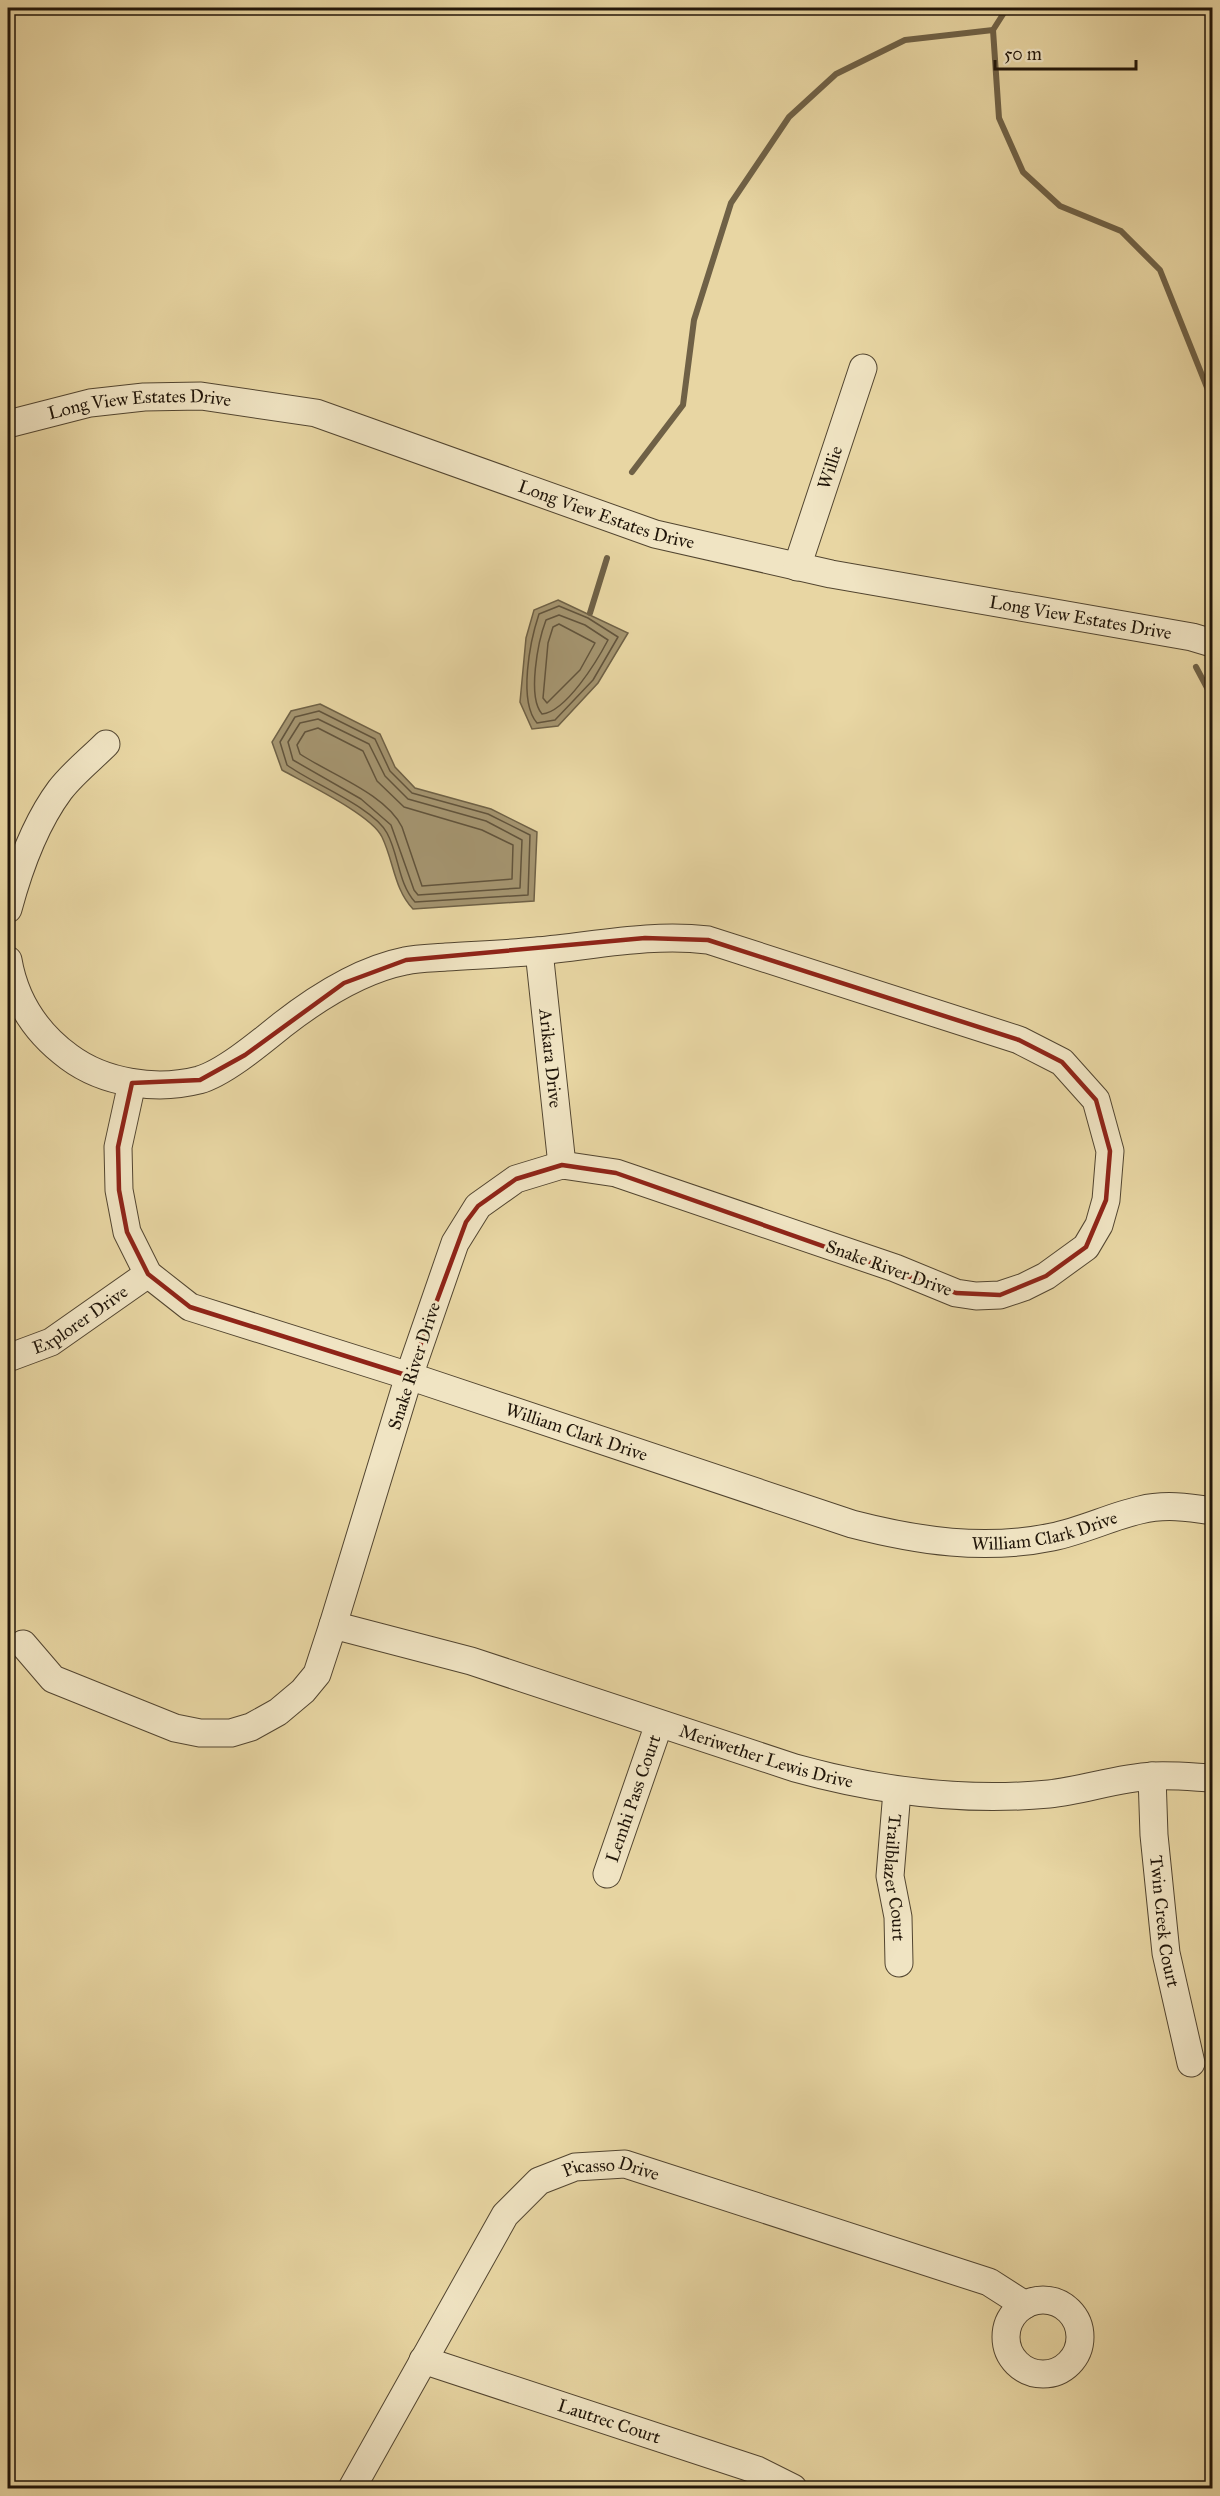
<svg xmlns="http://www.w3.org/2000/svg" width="1220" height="2496" font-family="'IM FELL Great Primer',serif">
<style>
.water{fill:#a4946f;stroke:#6f6146;stroke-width:1.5}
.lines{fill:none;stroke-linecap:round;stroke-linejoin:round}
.shore{stroke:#62543c;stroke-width:1.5}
.stream{stroke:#6f6146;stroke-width:6}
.minor-casing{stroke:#524530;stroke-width:29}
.minor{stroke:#f0e4c3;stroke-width:27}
.marked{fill:none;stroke:#8f2418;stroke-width:4.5;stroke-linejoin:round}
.labels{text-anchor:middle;stroke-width:6;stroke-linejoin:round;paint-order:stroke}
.street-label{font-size:18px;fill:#201509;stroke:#f0e4c3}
</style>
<rect width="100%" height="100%" fill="#e8d6a3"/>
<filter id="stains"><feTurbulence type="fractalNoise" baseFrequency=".00333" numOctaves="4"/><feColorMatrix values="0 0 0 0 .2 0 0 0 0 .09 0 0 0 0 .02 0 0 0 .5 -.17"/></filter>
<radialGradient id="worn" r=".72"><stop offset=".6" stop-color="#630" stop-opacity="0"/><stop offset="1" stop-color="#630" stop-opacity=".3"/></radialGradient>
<!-- water -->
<g class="water">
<polygon points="558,600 628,633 598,683 558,726 532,729 520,702 526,638 534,610"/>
<path d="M320,704L380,734L395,767L415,788L491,809L537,832L534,901L413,909C394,889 394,862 382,837C372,815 305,783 282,770L272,742L291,711Z"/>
</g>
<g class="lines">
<!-- shore -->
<g class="shore">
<path d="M559,606L588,618L618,637L593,680L555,720L537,723C518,701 530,641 539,614Z"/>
<path d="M559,615L585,625L608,640C597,661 566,712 542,714C527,697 538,641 546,620Z"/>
<polygon points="559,624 595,643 580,670 547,703 543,698 548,643 553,627"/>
<path d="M319,711L375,739L390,771L412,793L488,814L530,835L528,895L415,902C398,883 399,855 387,833C373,807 311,783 287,765L280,742L295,717Z"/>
<polygon points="318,719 369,744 385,776 408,799 486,821 522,840 520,888 418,895 414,890 391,825 361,799 293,760 288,742 300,723"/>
<path d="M318,728L363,751L377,781L404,807L482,830L513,845L512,879L422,886L402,827C386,794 330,774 300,754L297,745L305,732Z"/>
</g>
<!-- stream -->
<g class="stream">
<polyline points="1007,8 993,30 999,118 1023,172 1060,206 1121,231 1160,270 1212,400"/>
<polyline points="8,14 10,8"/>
<polyline points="632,472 683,405 694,320 731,203 789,117 836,74 905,40 993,30"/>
<polyline points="590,613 607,558"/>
<polyline points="1209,616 1212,597"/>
<polyline points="1196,667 1212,697"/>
</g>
<!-- minor casing -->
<g class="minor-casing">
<g id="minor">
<path id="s1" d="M8,424L90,403L144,397L201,396L316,413L655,534L831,574L1192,637L1212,643"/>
<path id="s2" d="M797,567L863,368"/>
<path d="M8,909C19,868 34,825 60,790C73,773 91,759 106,744"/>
<path id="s3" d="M539,951L562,1165"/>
<path d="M8,960C15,1001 35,1032 69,1057C104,1083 156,1091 199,1080C224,1073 261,1042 282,1025C318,997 360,970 405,961C418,958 433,958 446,957C476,955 507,954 537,951C594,946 650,933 708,940L1019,1040L1062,1062L1096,1100L1110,1151L1106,1200L1099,1225L1086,1247L1046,1276L1024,1287L1000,1295L976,1296L956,1293L895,1268L616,1173L562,1165L516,1179L478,1206L455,1243L409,1376L333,1625L317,1674L303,1691L278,1712L251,1727L231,1733H200L175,1728L53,1679L23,1644"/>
<path id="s4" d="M132,1083L118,1147L119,1190L127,1232L148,1274L190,1307L409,1376L852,1524C918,1541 984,1551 1052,1537C1082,1531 1110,1517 1140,1510C1164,1504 1188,1507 1212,1511"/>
<path id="s5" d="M8,1358L51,1342L148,1274"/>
<path id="s6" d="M333,1625L471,1661L795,1768C878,1791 963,1802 1049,1794C1084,1790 1118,1778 1153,1776C1173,1775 1193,1777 1212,1778"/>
<path id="s7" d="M1152,1776L1154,1835L1166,1953L1191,2063"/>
<path id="s8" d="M897,1791L890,1876L898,1917L899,1963"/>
<path id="s9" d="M607,1874L659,1724"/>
<circle cx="1043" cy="2337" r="37"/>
<path id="s10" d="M423,2360L757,2470L793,2488"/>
<path id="s11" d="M352,2488L505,2215L539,2181L575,2167L625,2164L989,2282L1025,2305"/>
</g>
</g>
<!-- minor -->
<use href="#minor" class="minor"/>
</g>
<!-- marked area -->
<path class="marked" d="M645,938L708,940L1019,1040L1062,1062L1096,1100L1110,1151L1106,1200L1086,1247L1046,1276L1000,1295L956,1293L616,1173L562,1165L516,1179L478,1206L466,1222L409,1376L190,1307L148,1274L127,1232L119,1190L118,1147L132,1083L200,1080L245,1055L344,983L406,960Z"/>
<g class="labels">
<!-- street labels -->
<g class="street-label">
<text dy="6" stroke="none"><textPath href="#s1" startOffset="134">Long View Estates Drive</textPath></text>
<text dy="6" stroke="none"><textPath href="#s2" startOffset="105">Willie</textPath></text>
<text dy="6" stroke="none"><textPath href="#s1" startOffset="620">Long View Estates Drive</textPath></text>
<text dy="6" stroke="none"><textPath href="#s1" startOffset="1106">Long View Estates Drive</textPath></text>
<text dy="6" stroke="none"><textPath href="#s3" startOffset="108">Arikara Drive</textPath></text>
<text transform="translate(889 1268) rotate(20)" y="6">Snake River Drive</text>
<text dy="6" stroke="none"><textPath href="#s5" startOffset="82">Explorer Drive</textPath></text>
<text transform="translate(414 1366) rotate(-72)" y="6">Snake River Drive</text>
<text dy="6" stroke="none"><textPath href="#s4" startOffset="658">William Clark Drive</textPath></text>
<text dy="6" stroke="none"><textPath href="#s4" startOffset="1144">William Clark Drive</textPath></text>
<text dy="6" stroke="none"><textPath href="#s6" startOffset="453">Meriwether Lewis Drive</textPath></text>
<text dy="6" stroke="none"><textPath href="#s9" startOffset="80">Lemhi Pass Court</textPath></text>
<text dy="6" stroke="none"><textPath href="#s8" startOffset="87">Trailblazer Court</textPath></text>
<text dy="6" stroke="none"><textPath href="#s7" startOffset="146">Twin Creek Court</textPath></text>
<text dy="6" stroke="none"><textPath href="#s11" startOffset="436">Picasso Drive</textPath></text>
<text dy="6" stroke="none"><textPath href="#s10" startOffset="196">Lautrec Court</textPath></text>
</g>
</g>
<!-- margin -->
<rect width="1220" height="2496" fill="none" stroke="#e8d6a3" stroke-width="30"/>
<rect x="9" y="9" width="1202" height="2478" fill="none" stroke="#201509" stroke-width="3"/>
<rect x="15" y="15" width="1190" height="2466" fill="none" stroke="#201509" stroke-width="1.5"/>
<!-- scale -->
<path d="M995 60v9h141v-9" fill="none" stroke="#201509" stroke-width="3"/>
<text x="1004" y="60" font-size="18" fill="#201509" stroke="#f0e4c3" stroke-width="4.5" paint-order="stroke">50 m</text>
<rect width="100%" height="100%" filter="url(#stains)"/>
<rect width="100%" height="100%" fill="url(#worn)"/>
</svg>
